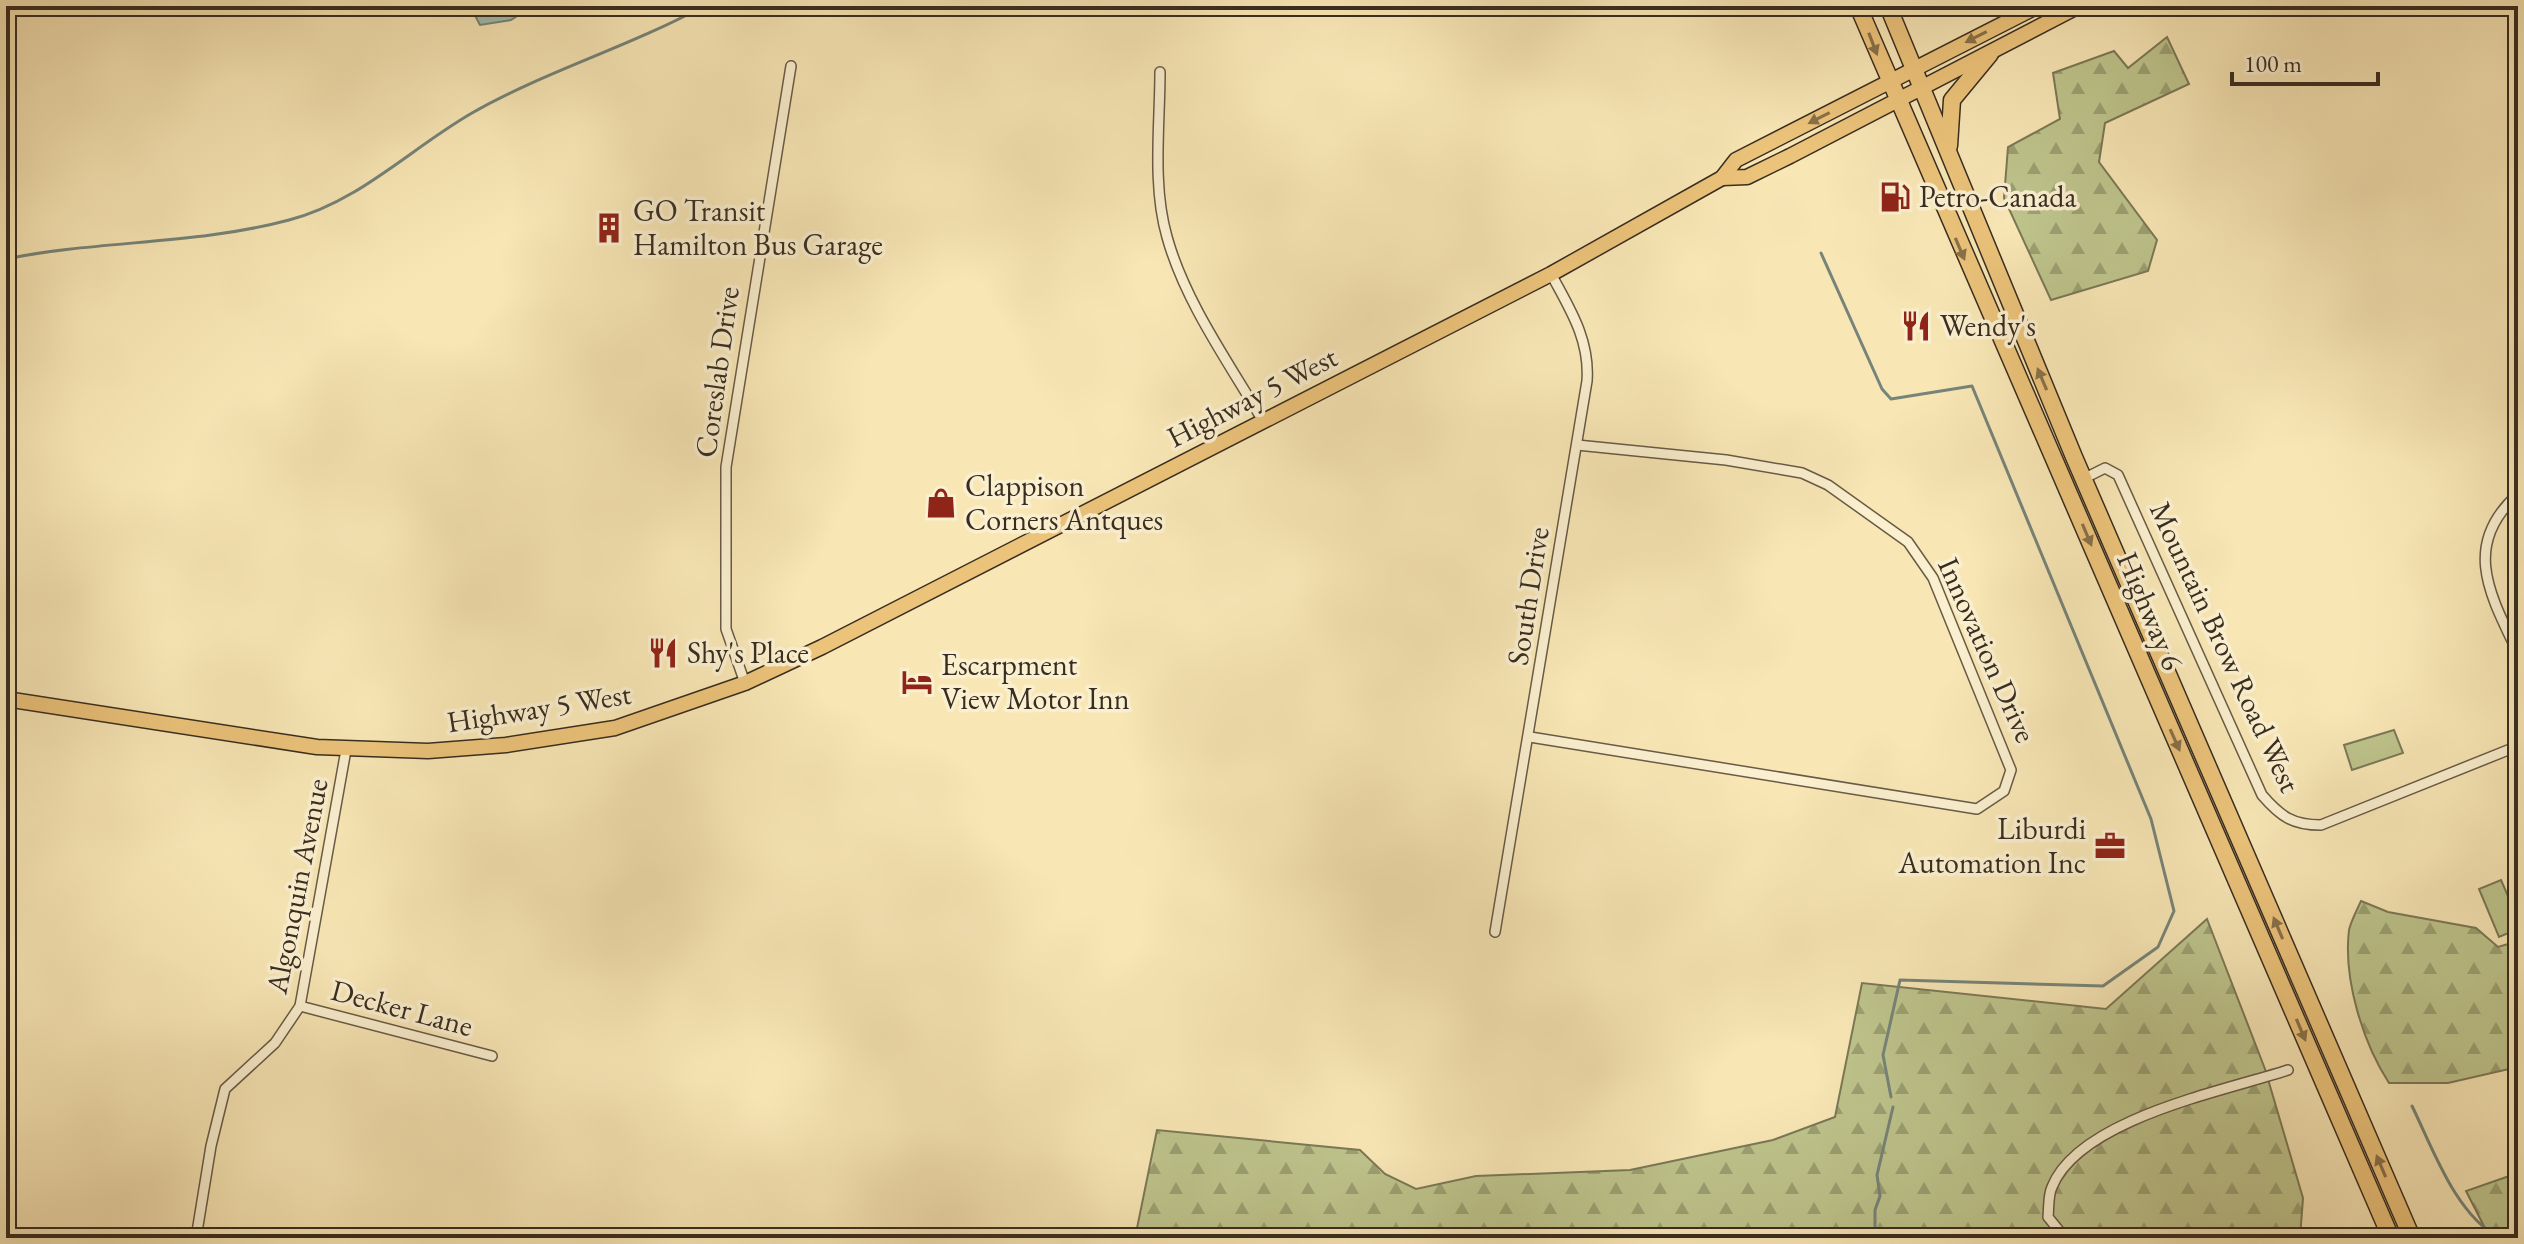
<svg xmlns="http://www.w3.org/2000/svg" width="2524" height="1244" font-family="'EB Garamond',serif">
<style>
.forest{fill:url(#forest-firs);stroke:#7b7856;stroke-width:2}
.pitch{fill:#bec48c;stroke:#7b7856;stroke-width:2}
.water{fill:url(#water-rules);stroke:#768479;stroke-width:2}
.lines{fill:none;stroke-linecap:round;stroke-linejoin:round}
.stream{stroke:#768479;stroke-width:3}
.street-casing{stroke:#685b45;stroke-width:12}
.primary-casing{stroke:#382d20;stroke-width:17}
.highway-casing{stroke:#382d20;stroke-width:19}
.street{stroke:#faefcf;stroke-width:9}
.primary{stroke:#ecc37a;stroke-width:14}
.highway{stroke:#ecc37a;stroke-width:16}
.oneway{fill:#897048}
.labels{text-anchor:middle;stroke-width:7;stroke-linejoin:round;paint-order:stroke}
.poi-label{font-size:30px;fill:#382d20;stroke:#faefcf;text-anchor:start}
.street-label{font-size:30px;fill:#382d20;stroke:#faefcf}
</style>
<defs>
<pattern id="forest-firs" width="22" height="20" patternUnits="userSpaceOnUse" patternTransform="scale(2)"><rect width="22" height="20" fill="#bec48c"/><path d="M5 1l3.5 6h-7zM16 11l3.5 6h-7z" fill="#9ba072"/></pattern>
<pattern id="water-rules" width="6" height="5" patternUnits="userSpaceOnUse" patternTransform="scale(2)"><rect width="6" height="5" fill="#9fbeb4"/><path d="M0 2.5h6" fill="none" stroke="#839b92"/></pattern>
</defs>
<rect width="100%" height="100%" fill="#f8e6b5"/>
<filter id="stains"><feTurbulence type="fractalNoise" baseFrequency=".0025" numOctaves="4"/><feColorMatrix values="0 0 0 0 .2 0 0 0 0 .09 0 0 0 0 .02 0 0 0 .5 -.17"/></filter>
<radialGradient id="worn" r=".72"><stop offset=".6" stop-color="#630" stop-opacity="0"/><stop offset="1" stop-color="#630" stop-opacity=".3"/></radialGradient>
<!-- forest -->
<g class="forest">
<polygon points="2167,37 2189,84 2105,123 2099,162 2157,240 2148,271 2051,300 2004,198 2008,147 2060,119 2053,73 2114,51 2128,68"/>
<path d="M2361,901L2388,912L2476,928L2498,947L2518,941V1067L2448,1083H2389C2363,1043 2343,979 2349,930C2351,921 2357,910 2361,901Z"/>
<polygon points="2207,919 2265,1069 2303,1198 2300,1238 1135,1238 1157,1130 1360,1150 1385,1174 1416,1189 1476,1176 1630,1170 1773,1140 1835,1117 1862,983 2106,1009"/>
<polygon points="2518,1173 2518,1238 2490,1238 2466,1191"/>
</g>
<!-- pitch -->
<g class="pitch">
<polygon points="2394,730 2403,753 2352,770 2344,745"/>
<polygon points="2501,880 2518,919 2518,929 2499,937 2479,889"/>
</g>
<!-- water -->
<polygon class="water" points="470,6 532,6 511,20 480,25"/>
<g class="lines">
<!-- stream -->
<g class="stream">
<polyline points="1821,253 1882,389 1891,399 1972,386 2151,819 2174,911 2158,947 2103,986 1900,980 1883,1055 1891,1097"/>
<path d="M6,259C99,240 196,245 289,220C359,202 411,148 472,113C546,71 629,47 704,6"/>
<path d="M2412,1106C2434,1151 2455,1213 2499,1238"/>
<polyline points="1875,1238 1875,1210 1880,1196 1877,1175 1893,1107"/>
</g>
<!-- street casing -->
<g class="street-casing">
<g id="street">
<path d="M1160,72C1160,125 1152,185 1167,237C1185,302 1229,363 1263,421"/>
<path d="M2083,479L2105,468L2118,475L2262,795C2281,817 2293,825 2321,825L2518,746"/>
<path d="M2518,494C2461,545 2490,595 2518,653"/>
<polyline points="745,683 726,629 726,467 791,66"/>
<polyline points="1530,737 1977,809 2004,791 2011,770 1933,578 1908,542 1828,485 1802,473 1726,460 1577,445"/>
<path d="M1495,932L1587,381C1590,340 1570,309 1551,274"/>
<polyline points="300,1006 492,1056"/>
<polyline points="196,1238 211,1146 225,1089 275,1043 300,1006 346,750"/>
<path d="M2065,1238L2048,1217C2049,1208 2048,1195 2052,1187C2079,1119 2224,1091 2288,1070"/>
</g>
</g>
<!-- primary casing -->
<g class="primary-casing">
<g id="primary">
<polyline points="1722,178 1747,177 1790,156 2079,6"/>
<polyline points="6,699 317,747 428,751 506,745 615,728 745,683 822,647 1551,274 1722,178 1736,160 2038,6"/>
</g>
</g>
<!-- highway casing -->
<g class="highway-casing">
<g id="highway">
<polyline points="1858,6 2391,1238"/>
<polyline points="1888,6 2074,457 2412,1238"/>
<polyline points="1949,146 1952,100 1990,54"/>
</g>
</g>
<!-- street -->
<use href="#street" class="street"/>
<!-- primary -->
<use href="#primary" class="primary"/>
<!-- highway -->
<use href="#highway" class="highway"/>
</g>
<!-- one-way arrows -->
<defs><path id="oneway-solid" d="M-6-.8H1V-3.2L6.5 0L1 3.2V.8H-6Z" transform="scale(2)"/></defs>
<g class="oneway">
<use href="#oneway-solid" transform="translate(1976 37) rotate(153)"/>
<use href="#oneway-solid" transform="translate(1873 44) rotate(69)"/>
<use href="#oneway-solid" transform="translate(1819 118) rotate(153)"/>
<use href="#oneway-solid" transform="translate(1960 249) rotate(67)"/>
<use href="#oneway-solid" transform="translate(2042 379) rotate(-113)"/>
<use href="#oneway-solid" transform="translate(2087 535) rotate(67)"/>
<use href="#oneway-solid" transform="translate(2175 740) rotate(66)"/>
<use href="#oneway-solid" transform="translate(2278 928) rotate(-113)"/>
<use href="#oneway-solid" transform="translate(2301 1030) rotate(67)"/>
<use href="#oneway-solid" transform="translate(2381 1166) rotate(-113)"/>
</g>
<!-- icons -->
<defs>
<g id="fuel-bare" transform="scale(2.4)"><path d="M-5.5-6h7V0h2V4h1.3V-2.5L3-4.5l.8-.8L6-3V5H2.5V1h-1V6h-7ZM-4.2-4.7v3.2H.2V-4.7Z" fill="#8f2418" stroke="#faefcf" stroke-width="2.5" paint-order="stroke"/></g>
<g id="building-bare" transform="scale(2.4)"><path d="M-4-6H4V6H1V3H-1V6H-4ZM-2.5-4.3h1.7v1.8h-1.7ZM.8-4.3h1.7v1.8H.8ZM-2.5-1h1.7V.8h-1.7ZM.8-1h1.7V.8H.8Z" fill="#8f2418" stroke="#faefcf" stroke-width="2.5" paint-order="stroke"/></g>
<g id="restaurant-bare" transform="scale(2.4)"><path d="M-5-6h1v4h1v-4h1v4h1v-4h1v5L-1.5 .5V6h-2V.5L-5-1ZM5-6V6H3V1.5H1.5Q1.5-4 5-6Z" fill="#8f2418" stroke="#faefcf" stroke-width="2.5" paint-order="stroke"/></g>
<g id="shop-bare" transform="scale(2.4)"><path d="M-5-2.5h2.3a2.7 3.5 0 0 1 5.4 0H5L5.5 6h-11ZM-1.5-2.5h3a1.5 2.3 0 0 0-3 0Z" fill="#8f2418" stroke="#faefcf" stroke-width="2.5" paint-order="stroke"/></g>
<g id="hotel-bare" transform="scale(2.4)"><path d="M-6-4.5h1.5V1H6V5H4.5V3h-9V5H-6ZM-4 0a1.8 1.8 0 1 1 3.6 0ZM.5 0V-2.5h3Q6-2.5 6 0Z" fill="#8f2418" stroke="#faefcf" stroke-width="2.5" paint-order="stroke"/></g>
<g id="office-bare" transform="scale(2.4)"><path d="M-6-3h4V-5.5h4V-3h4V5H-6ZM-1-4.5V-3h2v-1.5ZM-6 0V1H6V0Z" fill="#8f2418" stroke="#faefcf" stroke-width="2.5" paint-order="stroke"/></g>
</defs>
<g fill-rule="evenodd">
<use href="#fuel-bare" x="1895" y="197"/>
<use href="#building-bare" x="609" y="228"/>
<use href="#restaurant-bare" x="1916" y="326"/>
<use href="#shop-bare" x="941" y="503"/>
<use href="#restaurant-bare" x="663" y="653"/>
<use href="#hotel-bare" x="917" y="682"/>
<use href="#office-bare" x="2110" y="846"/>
</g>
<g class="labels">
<!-- poi labels -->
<g class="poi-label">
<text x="1919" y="207">Petro-Canada</text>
<text x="633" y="221">GO Transit<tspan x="633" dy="34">Hamilton Bus Garage</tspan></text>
<text x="1940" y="336">Wendy's</text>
<text x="965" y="496">Clappison<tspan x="965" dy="34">Corners Antques</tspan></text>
<text x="687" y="663">Shy's Place</text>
<text x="941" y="675">Escarpment<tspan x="941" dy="34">View Motor Inn</tspan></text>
<text x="2086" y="839" text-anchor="end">Liburdi<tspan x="2086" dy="34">Automation Inc</tspan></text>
</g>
<!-- street labels -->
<g class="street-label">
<text transform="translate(717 372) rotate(-82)" y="10">Coreslab Drive</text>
<text transform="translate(1252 397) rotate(-27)" y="10">Highway 5 West</text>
<text transform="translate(1528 596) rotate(-81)" y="10">South Drive</text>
<text transform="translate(2150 611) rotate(67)" y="10">Highway 6</text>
<text transform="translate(2225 647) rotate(65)" y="10">Mountain Brow Road West</text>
<text transform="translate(1987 650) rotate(66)" y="10">Innovation Drive</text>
<text transform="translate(539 708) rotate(-9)" y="10">Highway 5 West</text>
<text transform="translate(297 886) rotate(-79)" y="10">Algonquin Avenue</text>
<text transform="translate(402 1008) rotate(15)" y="10">Decker Lane</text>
</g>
</g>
<!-- margin -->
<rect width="2524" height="1244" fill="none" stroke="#f8e6b5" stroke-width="32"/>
<rect x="8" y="8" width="2508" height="1228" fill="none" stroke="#382d20" stroke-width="4"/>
<rect x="16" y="16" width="2492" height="1212" fill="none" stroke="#382d20" stroke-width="2"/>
<!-- scale -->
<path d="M2232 72v12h146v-12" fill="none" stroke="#382d20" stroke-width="4"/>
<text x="2244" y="72" font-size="24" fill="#382d20" stroke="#faefcf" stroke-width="6" paint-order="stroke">100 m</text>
<rect width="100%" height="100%" filter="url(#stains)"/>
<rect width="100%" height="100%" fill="url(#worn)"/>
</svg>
